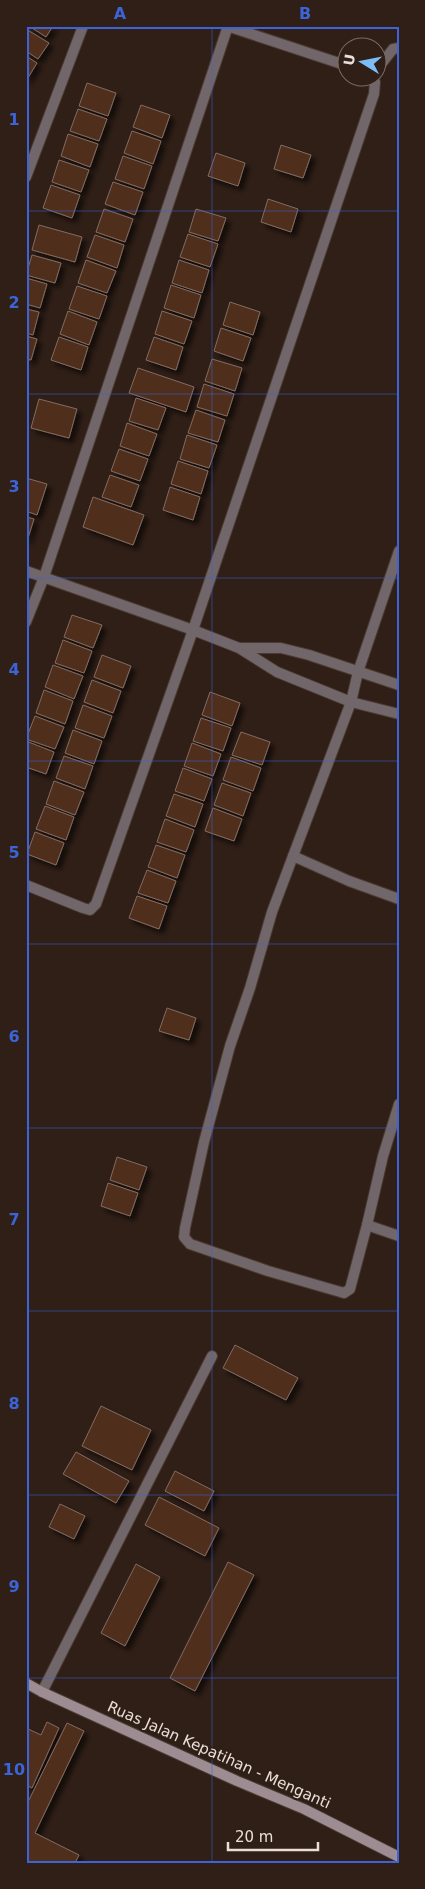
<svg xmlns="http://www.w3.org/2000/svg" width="425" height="1889" font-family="'DejaVu Sans',sans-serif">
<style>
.building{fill:#4f2d1c;stroke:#816c62;filter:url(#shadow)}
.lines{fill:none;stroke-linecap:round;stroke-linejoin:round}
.street-casing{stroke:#4a3a32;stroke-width:12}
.secondary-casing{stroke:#4a3a32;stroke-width:12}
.street{stroke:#716669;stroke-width:10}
.secondary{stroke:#9d8c91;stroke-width:10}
.grid{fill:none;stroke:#3c64d8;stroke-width:1;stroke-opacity:0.55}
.labels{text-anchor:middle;stroke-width:4;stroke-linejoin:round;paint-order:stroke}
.street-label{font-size:15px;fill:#e9ded8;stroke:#301f17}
.neatline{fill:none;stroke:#3c64d8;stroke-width:2}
.grid-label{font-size:16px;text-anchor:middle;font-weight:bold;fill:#3c64d8}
</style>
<defs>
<filter id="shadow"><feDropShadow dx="4.5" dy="4.5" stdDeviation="2.5" flood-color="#0009"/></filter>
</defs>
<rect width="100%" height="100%" fill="#301f17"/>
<!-- building -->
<g class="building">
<polygon points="29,26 53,26 46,37"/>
<polygon points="26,29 49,43 38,59 26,51"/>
<polygon points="26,56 37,63 26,81"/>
<polygon points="87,83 116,93 108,116 79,106"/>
<polygon points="141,105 170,115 162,138 133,127"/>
<polygon points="78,109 107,119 99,141 70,131"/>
<polygon points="132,131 161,141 153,164 124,153"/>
<polygon points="68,134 98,144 90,167 61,156"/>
<polygon points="281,145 311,155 303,178 274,169"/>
<polygon points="216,153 245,163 238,186 208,176"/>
<polygon points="123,156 152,166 144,189 115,179"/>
<polygon points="59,160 89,170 81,192 52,182"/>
<polygon points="113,182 143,192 135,215 105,204"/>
<polygon points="51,185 80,195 72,218 43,208"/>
<polygon points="268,199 298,209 291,232 261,222"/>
<polygon points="104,209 133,219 125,242 96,232"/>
<polygon points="196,209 226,218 218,241 189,232"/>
<polygon points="39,225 82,237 75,262 32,250"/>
<polygon points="188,234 218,244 210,267 180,257"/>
<polygon points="95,235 124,245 117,268 87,257"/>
<polygon points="32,255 61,263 55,283 26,275"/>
<polygon points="86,260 116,271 107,293 78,283"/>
<polygon points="179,260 209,270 202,293 172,283"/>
<polygon points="26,278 47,284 40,308 26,304"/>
<polygon points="171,285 201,295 194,318 164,308"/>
<polygon points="77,286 107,296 99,319 69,309"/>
<polygon points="230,302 260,312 253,335 223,325"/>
<polygon points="26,309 39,312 33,335 26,333"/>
<polygon points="68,311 97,322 89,345 60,334"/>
<polygon points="162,311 192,321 184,344 155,334"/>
<polygon points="221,328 251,338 243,361 214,351"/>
<polygon points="26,336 37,339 31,360 26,359"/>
<polygon points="59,337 88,347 81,370 51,360"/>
<polygon points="154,337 183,347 176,370 146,360"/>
<polygon points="212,359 242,368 235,391 205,381"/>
<polygon points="138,368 194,387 186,412 129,393"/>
<polygon points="204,384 234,394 227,416 197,407"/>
<polygon points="136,398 166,408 158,430 129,421"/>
<polygon points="39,399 77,409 69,438 31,428"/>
<polygon points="196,410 225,420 218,442 188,433"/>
<polygon points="127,423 157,434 149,456 120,446"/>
<polygon points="187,435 217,445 209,468 180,459"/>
<polygon points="119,449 148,459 140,481 111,471"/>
<polygon points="178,461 208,471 201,494 171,484"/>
<polygon points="110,475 139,485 131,507 102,497"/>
<polygon points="26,478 47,484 37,515 26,511"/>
<polygon points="170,487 200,497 193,520 163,510"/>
<polygon points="93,497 144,515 133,545 83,527"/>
<polygon points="26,517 34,519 27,541 26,540"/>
<polygon points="72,615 102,625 93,648 64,637"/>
<polygon points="63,640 92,651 84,673 55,663"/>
<polygon points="102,655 131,666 123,688 94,677"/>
<polygon points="53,665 83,676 74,699 45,687"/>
<polygon points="92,680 121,691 113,713 84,702"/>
<polygon points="44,690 73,701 65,724 36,713"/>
<polygon points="210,692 240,703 232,726 202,715"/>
<polygon points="83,705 112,716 104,738 75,728"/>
<polygon points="35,716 64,727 55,749 26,739"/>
<polygon points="201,718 231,728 223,751 193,741"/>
<polygon points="73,730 102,741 94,764 65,753"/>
<polygon points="241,732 270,742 262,765 232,755"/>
<polygon points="26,741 54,752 46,774 26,767"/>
<polygon points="192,743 221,754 213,776 184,766"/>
<polygon points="64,756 93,766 85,789 56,778"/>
<polygon points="231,757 261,768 253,791 223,780"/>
<polygon points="183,768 212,779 204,801 175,791"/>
<polygon points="54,781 84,792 75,815 46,804"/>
<polygon points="222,783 251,793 243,816 214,805"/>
<polygon points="174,794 203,804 195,827 166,816"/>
<polygon points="45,806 74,817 66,840 36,829"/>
<polygon points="213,808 242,819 234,841 205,831"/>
<polygon points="165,819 194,830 186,852 157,842"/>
<polygon points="35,832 64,843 56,865 27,854"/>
<polygon points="156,845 185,855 177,878 148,867"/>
<polygon points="147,870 176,881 168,903 138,893"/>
<polygon points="137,896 167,906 159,929 129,918"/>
<polygon points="167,1008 196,1018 189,1040 159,1031"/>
<polygon points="117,1157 147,1167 139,1190 110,1180"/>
<polygon points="108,1183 138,1193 130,1216 101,1206"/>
<polygon points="235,1345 298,1378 286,1400 223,1368"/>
<polygon points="101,1406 151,1430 132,1470 82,1446"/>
<polygon points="76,1452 129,1481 116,1503 63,1474"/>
<polygon points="175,1471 214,1491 204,1511 165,1491"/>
<polygon points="159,1497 219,1528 205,1556 145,1525"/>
<polygon points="60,1504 85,1516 74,1539 49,1527"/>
<polygon points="228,1562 254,1575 195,1691 170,1678"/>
<polygon points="136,1564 160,1577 125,1646 101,1633"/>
<polygon points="47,1722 59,1728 32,1788 26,1785 26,1728 41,1735"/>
<polygon points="67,1723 84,1731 35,1833 79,1855 75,1863 28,1863 26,1862 26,1806"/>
</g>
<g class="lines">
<!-- street casing -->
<g class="street-casing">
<g id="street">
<polyline points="227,26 348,66"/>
<polyline points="378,68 393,49 399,48"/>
<polyline points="26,177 83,26"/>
<polyline points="399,551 358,672 351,702 272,912 250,988 230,1046 204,1142 185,1228 184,1237 190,1244 268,1271 344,1293 350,1289 367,1225 399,1236"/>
<polyline points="26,571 193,630 239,648 277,672 351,702 399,714"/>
<polyline points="26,622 44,577 228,26"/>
<polyline points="240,648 281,648 309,655 399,685"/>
<polyline points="293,856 349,881 399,899"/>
<polyline points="26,885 83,908 90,910 96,904 193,630 374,94 375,82 372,78"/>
<polyline points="367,1225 383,1156 399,1104"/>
<polyline points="42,1692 212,1356"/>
</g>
</g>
<!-- secondary casing -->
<g class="secondary-casing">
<polyline id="secondary" points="26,1683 42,1692 237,1781 304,1809 399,1857"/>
</g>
<!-- street -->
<use href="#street" class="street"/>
<!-- secondary -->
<use href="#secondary" class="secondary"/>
</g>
<!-- grid -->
<path class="grid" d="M212,26V1863M26,211H399M26,394H399M26,578H399M26,761H399M26,944H399M26,1128H399M26,1311H399M26,1495H399M26,1678H399"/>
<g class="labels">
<!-- street labels -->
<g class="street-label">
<text transform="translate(219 1755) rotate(24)" y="5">Ruas Jalan Kepatihan - Menganti</text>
</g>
</g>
<!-- border -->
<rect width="425" height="1889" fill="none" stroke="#301f17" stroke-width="55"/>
<!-- north arrow -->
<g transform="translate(362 62) rotate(280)"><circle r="24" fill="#301f17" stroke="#7a6b64"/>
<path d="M0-4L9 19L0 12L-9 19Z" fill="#7dbef9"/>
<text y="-8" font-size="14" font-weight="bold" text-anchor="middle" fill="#e9ded8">U</text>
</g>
<!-- scale -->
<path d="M228 1842v8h90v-8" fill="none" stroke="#e9ded8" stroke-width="2.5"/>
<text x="235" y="1842" font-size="15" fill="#e9ded8" stroke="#301f17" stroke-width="4" paint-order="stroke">20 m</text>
<rect x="28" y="28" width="370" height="1834" class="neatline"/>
<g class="grid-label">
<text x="120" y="19">A</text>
<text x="305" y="19">B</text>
<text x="14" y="125">1</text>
<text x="14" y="308">2</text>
<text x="14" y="492">3</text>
<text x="14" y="675">4</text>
<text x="14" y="858">5</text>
<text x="14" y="1042">6</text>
<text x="14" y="1225">7</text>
<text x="14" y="1409">8</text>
<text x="14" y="1592">9</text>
<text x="14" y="1775">10</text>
</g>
</svg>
